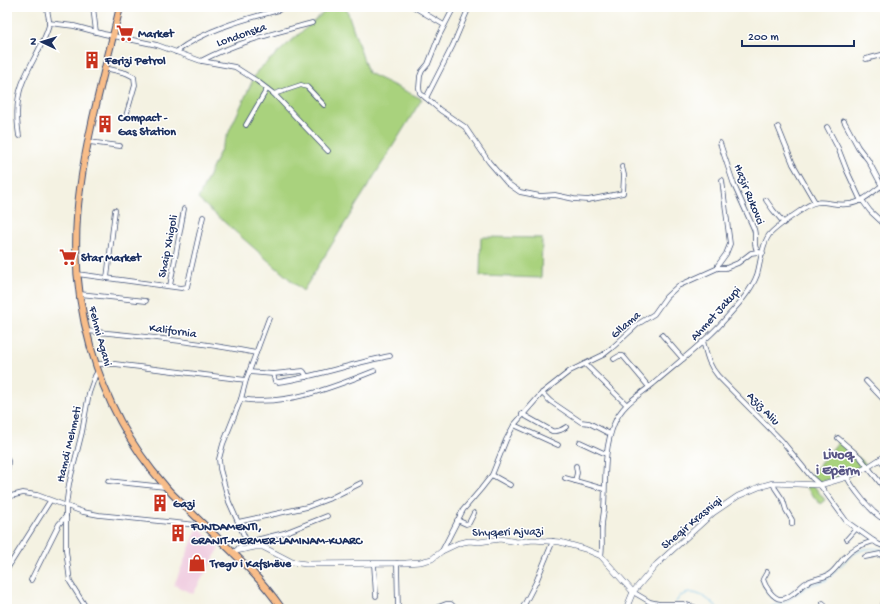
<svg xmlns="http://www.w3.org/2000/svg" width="892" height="616" font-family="'Gochi Hand',sans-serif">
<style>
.built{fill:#f1d0e2}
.green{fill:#a9d27d;stroke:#62806e}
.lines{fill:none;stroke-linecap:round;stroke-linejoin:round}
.stream{stroke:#6cb9e6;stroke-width:1}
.minor-casing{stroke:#3c4c72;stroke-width:5.5}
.tertiary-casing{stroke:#3c4c72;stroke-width:6}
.primary-casing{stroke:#3c4c72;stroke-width:8}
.minor{stroke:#fff;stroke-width:4}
.tertiary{stroke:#fff;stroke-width:5}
.primary{stroke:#f8bd89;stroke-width:6}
.labels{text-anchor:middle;stroke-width:3;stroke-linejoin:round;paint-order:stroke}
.poi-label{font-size:12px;font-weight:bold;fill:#1b2f5e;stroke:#fff;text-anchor:start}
.street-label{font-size:12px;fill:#1b2f5e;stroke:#fff}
.quarter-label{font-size:14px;font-weight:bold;fill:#585685;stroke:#fff}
</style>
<rect width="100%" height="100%" fill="#fff"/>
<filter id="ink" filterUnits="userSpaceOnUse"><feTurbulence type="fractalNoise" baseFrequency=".025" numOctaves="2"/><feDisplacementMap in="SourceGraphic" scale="8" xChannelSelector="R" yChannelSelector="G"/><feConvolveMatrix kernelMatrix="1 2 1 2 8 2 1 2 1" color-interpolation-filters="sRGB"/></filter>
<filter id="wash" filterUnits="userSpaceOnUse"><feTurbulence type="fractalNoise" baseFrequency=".012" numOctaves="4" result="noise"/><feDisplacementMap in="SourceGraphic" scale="16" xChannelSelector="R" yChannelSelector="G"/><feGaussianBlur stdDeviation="0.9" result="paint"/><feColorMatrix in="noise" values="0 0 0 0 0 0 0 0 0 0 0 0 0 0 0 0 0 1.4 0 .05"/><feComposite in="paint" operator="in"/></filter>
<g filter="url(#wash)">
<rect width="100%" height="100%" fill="#f4f2e2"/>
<!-- built -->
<polygon class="built" points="198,527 219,549 193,594 174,585"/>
<!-- green -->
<g class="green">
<polygon points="330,7 346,7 368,73 422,99 303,291 198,199 257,71"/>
<polygon points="481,237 542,238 541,278 480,276"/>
<polygon points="839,441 866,464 837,478 819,482 811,475"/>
<polygon points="805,486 814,486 825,500 820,504"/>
</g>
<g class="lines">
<!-- stream -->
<g class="stream">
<path d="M839,568C850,554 866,543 885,551"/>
<path d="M676,602L680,596C683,595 687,593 690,593C700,592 712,602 719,609"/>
<polyline points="765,609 787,601 810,585 827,580 837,570"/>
</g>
</g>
</g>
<g filter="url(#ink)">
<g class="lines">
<!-- minor casing -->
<g class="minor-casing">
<g id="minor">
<polyline points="93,7 96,32"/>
<polyline points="414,7 444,25"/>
<polyline points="454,7 439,36 428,64 422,71 420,76 419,88 420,93 440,110 465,127 489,162 507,183 520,192 540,196 555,195 574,199 588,200 623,193 624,175 622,167"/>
<polyline points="424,13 428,7"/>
<path d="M49,23L74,26L104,34L157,45L201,61C236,42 275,33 312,23"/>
<path d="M176,52C204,30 245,19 279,10"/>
<polyline points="866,59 885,54"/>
<polyline points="202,61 235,67 257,81 274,94 328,151"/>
<polyline points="105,68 126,73 134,77 135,85 126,116"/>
<polyline points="274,94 301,85 307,87 324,105"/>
<polyline points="426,98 453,45 469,7"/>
<polyline points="844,121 858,147 868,160 885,192"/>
<polyline points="246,125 267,89"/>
<polyline points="778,127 793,164 815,202"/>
<polyline points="827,127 838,148 847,171 861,201"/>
<path d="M19,136C16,117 16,97 24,79C31,62 45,42 49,25C50,20 47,13 47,7"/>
<polyline points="89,142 120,146"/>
<path d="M720,143L734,185L754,229C757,237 752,245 758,252"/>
<polyline points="766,200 773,210 784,223"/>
<polyline points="862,200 870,211 885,225"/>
<polyline points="718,268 718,265 726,254 730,244 722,180"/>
<polyline points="77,274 181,288 187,287 203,217"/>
<polyline points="107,278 115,210"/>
<polyline points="170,286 184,209"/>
<polyline points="80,294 146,301"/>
<path d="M86,331C143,336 200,342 256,353"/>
<polyline points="662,335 683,359"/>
<path d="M703,341C707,356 708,364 718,376L782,441L812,478L820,485L847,522L878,544L885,547"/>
<polyline points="614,359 619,356 623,356 649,387"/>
<polyline points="96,364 115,364 246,380"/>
<polyline points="585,364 626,404"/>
<path d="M249,372L273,374L275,381L278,382C316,377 352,363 390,356"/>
<polyline points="273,374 303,371 304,372 307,377"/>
<polyline points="866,381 885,401"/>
<polyline points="542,393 550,401 581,422 589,423 610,434"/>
<path d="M241,399C284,407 334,387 374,371"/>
<path d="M522,414L552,431C558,432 562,430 566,427"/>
<polyline points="514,425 558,445"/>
<polyline points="838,438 860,457 885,489"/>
<polyline points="580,442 606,454"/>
<polyline points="7,458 8,461 7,474"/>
<polyline points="880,459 885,466"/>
<polyline points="492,475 510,485"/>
<path d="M847,477C853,489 870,510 880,517"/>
<polyline points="565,478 604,489"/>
<polyline points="108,481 165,487"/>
<polyline points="575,481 577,473 576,466"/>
<polyline points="773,483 775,488 783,500 786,510 792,520 792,524"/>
<polyline points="7,497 23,493 37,495 83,512 99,515 197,525 203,524"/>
<polyline points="457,520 466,524 469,523 474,513"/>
<polyline points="238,522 307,507 331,498 361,483"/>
<polyline points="847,539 856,529"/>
<polyline points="247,542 229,502 220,469 219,459 223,444 241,399 246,380 269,318"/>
<polyline points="236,551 241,545 247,542 284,533 327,516"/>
<polyline points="442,551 463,510 481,489 492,475 506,440 514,425 542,393 570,371 603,355 613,347 638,324 654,314 666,297 678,286 718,268 726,268 738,263 751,253 758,252 763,253"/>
<path d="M601,556C603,546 601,536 602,526C602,520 604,514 604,508C606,480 603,451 614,424C622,404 637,397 653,384C675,365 699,347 719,326C732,311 750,294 757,275C761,262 761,246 769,235C776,227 791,217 800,211C821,194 827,207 849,204C862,203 874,191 885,183"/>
<polyline points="865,557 880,554 885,558"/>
<polyline points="397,563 398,609"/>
<polyline points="374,564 376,596"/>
<polyline points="7,569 50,501"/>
<path d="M767,572L763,579C765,586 773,599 781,599C790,599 798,589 804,584C811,579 820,579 828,575C835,571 839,563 845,557C854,547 862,545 874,541"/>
<polyline points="31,580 59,524 66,516"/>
<polyline points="633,592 650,602 659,604 683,604 700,609"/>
<polyline points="823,603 826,609"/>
<polyline points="87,609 70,582 66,550 66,506 69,484 82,432 89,393 95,376 98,371"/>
<polyline points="433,609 446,604 451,604 456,609"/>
<polyline points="522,609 536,582 553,541"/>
<polyline points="883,609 885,587"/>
</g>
</g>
<!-- tertiary casing -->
<g class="tertiary-casing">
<g id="tertiary">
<polyline points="233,553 236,551 255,547 263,547 292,562 306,564 406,563 420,562 432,559 442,551 459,543 469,541 479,542 500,539 517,542 533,540 560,542 585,549 601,556 633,592"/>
<polyline points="626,609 633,592 657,564 713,513 738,496 759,487 773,483 820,485 847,477 868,467 885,456"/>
</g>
</g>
<!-- primary casing -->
<g class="primary-casing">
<path id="primary" d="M120,7C106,67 88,128 80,189C65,295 95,406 165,486C173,496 183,504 192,513C223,544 257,572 282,609"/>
</g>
<!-- minor -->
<use href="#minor" class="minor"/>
<!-- tertiary -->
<use href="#tertiary" class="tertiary"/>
<!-- primary -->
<use href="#primary" class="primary"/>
</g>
</g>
<!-- icons -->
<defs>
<g id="supermarket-bare" transform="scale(1.38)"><path d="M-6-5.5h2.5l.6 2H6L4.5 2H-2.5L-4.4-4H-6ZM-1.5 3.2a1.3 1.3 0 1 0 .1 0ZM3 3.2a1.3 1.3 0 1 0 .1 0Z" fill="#c8321e" stroke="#fff" stroke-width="2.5" paint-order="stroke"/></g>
<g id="building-bare" transform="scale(1.38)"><path d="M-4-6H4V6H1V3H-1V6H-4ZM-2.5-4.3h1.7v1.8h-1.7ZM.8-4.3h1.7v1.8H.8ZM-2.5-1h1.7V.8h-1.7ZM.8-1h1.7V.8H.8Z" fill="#c8321e" stroke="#fff" stroke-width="2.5" paint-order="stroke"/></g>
<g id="shop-bare" transform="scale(1.38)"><path d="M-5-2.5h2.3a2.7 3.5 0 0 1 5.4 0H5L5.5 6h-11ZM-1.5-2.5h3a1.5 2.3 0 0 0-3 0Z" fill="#c8321e" stroke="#fff" stroke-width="2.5" paint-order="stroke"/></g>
</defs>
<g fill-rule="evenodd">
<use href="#supermarket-bare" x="125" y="33"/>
<use href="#building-bare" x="92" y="60"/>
<use href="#building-bare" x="105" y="124"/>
<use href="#supermarket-bare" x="68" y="257"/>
<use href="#building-bare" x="160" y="503"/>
<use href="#building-bare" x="178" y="533"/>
<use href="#shop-bare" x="197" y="563"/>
</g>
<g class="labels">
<!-- poi labels -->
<g class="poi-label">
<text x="138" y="37">Market</text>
<text x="105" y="64">Ferizi Petrol</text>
<text x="118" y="121">Compact -<tspan x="118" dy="14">Gas Station</tspan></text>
<text x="81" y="261">Star Market</text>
<text x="173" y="507">Gazi</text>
<text x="191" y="530">FUNDAMENTI,<tspan x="191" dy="14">GRANIT-MERMER-LAMINAM-KUARC</tspan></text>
<text x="210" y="567">Tregu i Kafshëve</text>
</g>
<!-- street labels -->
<g class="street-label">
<text transform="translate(241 34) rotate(-19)" y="4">Londonska</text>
<text transform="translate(750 194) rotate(68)" y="4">Hazir Rukovci</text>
<text transform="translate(167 246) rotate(-79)" y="4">Shaip Xhigoli</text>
<text transform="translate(715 313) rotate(-48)" y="4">Ahmet Jakupi</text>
<text transform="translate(625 324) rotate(-41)" y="4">Gllama</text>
<text transform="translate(173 330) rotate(8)" y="4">Kalifornia</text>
<text transform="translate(101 336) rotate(75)" y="4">Fehmi Agani</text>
<text transform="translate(764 408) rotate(46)" y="4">Aziz Aliu</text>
<text transform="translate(68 444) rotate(-77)" y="4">Hamdi Mehmeti</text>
<text transform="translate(691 522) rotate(-40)" y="4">Sheqir Krasniqi</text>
<text transform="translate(508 531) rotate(-1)" y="4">Shyqeri Ajvazi</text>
</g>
<!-- quarter labels -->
<g class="quarter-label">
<text x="838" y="458">Livoq<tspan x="838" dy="16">i Epërm</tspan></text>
</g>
</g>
<!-- margin -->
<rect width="892" height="616" fill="none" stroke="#fff" stroke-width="24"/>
<!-- north arrow -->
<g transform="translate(42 42) rotate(274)" stroke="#ffffff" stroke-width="3" paint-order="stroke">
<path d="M0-3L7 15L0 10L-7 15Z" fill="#1b2f5e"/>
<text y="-6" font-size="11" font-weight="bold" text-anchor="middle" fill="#1b2f5e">N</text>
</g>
<!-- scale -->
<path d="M742 40v6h112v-6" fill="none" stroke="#1b2f5e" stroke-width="2"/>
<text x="748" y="40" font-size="12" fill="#1b2f5e" stroke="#ffffff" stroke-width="3" paint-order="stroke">200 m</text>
</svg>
